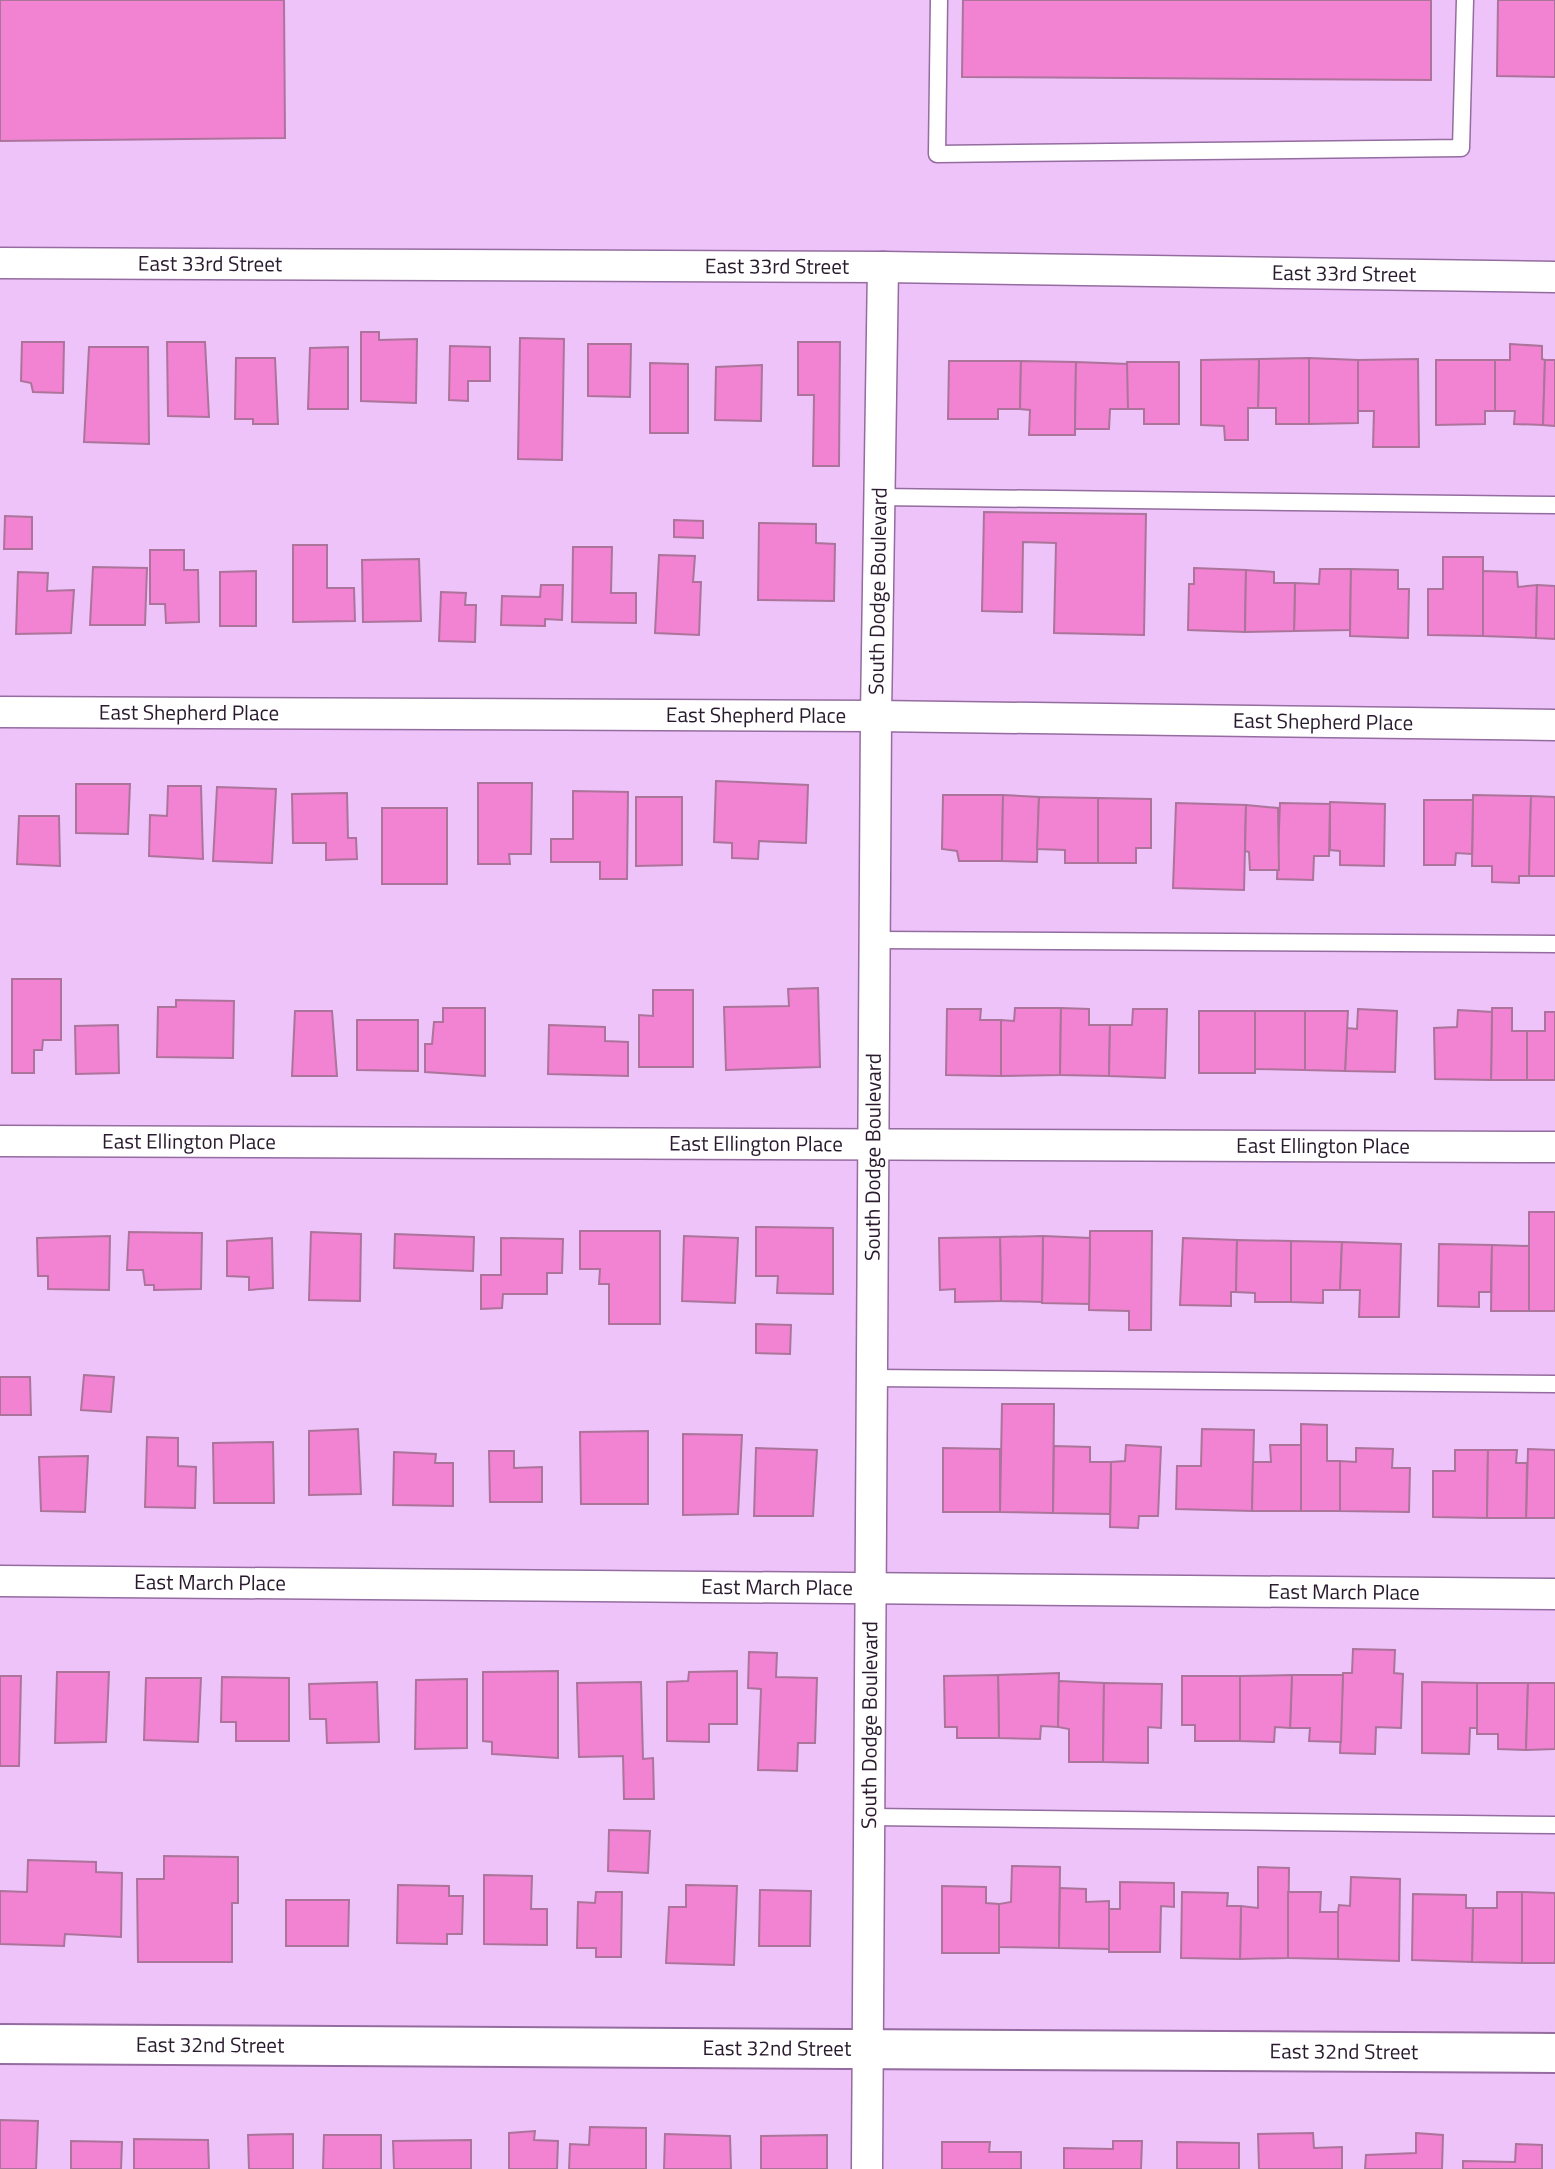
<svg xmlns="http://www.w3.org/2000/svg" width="1555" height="2169" font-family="'Titillium Web',sans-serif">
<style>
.building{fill:#f183d2;stroke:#ac749b;stroke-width:2}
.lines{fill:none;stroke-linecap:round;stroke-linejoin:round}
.service-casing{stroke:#946c9f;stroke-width:19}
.minor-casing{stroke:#946c9f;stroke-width:33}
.tertiary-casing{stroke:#946c9f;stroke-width:42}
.service{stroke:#fff;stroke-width:16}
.minor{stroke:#fff;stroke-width:30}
.tertiary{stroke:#fff;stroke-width:38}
.labels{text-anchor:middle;stroke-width:5;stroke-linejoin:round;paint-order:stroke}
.street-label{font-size:21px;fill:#291a2e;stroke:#edc3fa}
</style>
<rect width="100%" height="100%" fill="#edc3fa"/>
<!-- building -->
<g class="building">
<polygon points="0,0 284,0 285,138 0,141"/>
<polygon points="963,0 1431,0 1431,80 962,77"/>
<polygon points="1498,0 1555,0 1555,77 1497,76"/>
<polygon points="361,332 379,332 379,340 417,339 416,403 361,401"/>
<polygon points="520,338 564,339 562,460 518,459"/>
<polygon points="22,342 64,342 63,393 33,392 31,383 21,381"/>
<polygon points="167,342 205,342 209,417 168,416"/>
<polygon points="798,342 840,342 839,466 813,466 814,395 798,395"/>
<polygon points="588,344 631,344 630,397 588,396"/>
<polygon points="1510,344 1542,346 1542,359 1545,360 1543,425 1514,424 1515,411 1495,411 1495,360 1510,360"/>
<polygon points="450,346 490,347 490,381 468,381 468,401 449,400"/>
<polygon points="89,347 148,347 149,444 84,442"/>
<polygon points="348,347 348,409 308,409 310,348"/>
<polygon points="236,358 275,358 278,424 253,424 253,419 235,419"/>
<polygon points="1309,358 1358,360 1358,423 1309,424"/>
<polygon points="1309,358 1309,424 1276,424 1276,408 1258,408 1259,359"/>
<polygon points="1259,359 1258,408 1248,408 1248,440 1225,440 1224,426 1201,425 1201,360"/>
<polygon points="1418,359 1419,447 1373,447 1374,411 1358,411 1358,360"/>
<polygon points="1436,360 1495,360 1495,411 1485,411 1485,424 1436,425"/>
<polygon points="1545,360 1555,360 1555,426 1543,425"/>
<polygon points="949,361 1021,361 1020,409 998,409 998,419 948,419"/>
<polygon points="1021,361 1076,362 1075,435 1029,435 1030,410 1020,409"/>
<polygon points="1076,362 1128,364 1128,409 1110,409 1109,429 1075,429"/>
<polygon points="1127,362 1179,362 1179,424 1144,424 1144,409 1128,409"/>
<polygon points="650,363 688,364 688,433 650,433"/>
<polygon points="762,365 761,421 715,420 716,367"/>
<polygon points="984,512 1146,514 1144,635 1054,633 1056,543 1023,542 1022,612 982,611"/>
<polygon points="5,516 32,517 32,549 4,549"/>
<polygon points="674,520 703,521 703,538 674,537"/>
<polygon points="759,523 816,524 816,543 835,544 834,601 758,600"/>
<polygon points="293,545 327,545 327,588 354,588 355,621 293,622"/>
<polygon points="573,547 612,547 611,593 636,593 636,623 572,622"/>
<polygon points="150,550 184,550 184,570 198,570 199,622 166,623 165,604 150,604"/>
<polygon points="659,555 695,556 693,582 701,582 699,635 655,633"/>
<polygon points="1443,557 1483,557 1483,636 1428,635 1428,589 1443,589"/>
<polygon points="419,559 421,621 363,622 362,560"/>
<polygon points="93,567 147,568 145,625 90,625"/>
<polygon points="1194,568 1246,570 1245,632 1188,630 1189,584 1194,584"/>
<polygon points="1320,569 1351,569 1350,630 1294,631 1295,583 1319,584"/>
<polygon points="1351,569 1398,570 1398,589 1409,589 1408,638 1350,636"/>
<polygon points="1246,570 1274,572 1274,583 1295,583 1294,631 1245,632"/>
<polygon points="256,571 256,626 220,626 220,572"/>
<polygon points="1483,571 1517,572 1518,587 1537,585 1536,638 1483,636"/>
<polygon points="18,572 48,573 47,591 74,590 71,633 16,634"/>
<polygon points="541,585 563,585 562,620 545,619 545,626 501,625 502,596 540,597"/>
<polygon points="1537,585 1555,586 1555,639 1536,638"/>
<polygon points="441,592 466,593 465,605 476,605 475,642 439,641"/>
<polygon points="716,781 808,785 806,843 759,841 758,859 732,858 732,843 714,842"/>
<polygon points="478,783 532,783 531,854 509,854 510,864 478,864"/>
<polygon points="76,784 130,784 128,834 76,833"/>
<polygon points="168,786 201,786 203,859 149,856 150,815 167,816"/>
<polygon points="217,787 276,789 272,863 213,861"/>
<polygon points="573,791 628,792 627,879 600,879 600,862 551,862 551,839 573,839"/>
<polygon points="347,793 348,838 356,838 357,859 326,860 326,843 293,843 292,794"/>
<polygon points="943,795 1003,795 1002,861 959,861 957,851 942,849"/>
<polygon points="1003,795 1039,797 1037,862 1002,861"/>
<polygon points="1473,795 1531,796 1529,876 1519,876 1519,883 1492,882 1492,866 1472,866"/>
<polygon points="1531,796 1555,797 1555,876 1529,876"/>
<polygon points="636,797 682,797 682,865 636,866"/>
<polygon points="1039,797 1098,798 1098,863 1065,863 1065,850 1037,849"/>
<polygon points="1098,798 1151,799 1151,848 1136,848 1136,863 1098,863"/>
<polygon points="1424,800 1473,800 1472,854 1456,853 1455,865 1424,865"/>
<polygon points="1330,802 1385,804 1384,866 1340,865 1340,851 1330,850"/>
<polygon points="1176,803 1246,805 1244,890 1173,888"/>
<polygon points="1280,803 1330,804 1329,856 1314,856 1313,880 1277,879"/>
<polygon points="1246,805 1278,808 1279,870 1250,870 1249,852 1245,851"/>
<rect x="382" y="808" width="65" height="76"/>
<polygon points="19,816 59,816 60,866 17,864"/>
<polygon points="12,979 61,979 61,1040 43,1040 42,1050 34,1050 34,1073 12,1073"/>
<polygon points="818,988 820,1067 726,1070 724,1007 789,1006 788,989"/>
<polygon points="653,990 693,990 693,1067 639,1067 639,1015 653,1016"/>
<polygon points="176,1000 234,1001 233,1058 157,1057 158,1007 176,1007"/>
<polygon points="443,1008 485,1008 485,1076 425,1072 425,1044 432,1044 434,1022 443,1022"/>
<polygon points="1015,1008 1061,1008 1060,1075 1001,1076 1001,1020 1014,1021"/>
<polygon points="1061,1008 1089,1009 1089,1025 1110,1025 1109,1076 1060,1075"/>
<polygon points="1492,1008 1512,1008 1512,1031 1527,1031 1527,1080 1491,1080"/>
<polygon points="947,1009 981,1009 980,1020 1001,1020 1001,1076 946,1075"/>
<polygon points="1133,1009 1167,1009 1165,1078 1109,1076 1110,1025 1132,1025"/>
<polygon points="1358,1009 1397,1011 1395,1072 1345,1071 1347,1028 1357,1029"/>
<polygon points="1458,1010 1492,1012 1491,1080 1435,1079 1434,1028 1457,1027"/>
<polygon points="295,1011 332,1011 337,1076 292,1076"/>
<rect x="1199" y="1011" width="56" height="62"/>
<polygon points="1255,1011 1305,1011 1305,1070 1255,1069"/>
<polygon points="1305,1011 1348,1011 1345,1071 1305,1070"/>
<polygon points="1545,1012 1555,1012 1555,1080 1527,1080 1527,1031 1545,1031"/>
<polygon points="357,1020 418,1020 418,1071 357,1070"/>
<polygon points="118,1025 119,1073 76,1074 75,1026"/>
<polygon points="549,1025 605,1027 605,1041 628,1042 628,1076 548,1074"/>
<rect x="1529" y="1212" width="26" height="99"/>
<polygon points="756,1227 833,1228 833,1294 777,1293 778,1276 756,1276"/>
<polygon points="580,1231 660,1231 660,1324 609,1324 609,1284 599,1284 600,1269 580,1269"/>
<polygon points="1090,1231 1152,1231 1151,1330 1129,1330 1129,1311 1089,1310"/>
<polygon points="129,1232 202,1233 201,1289 154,1290 154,1285 145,1285 143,1270 127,1270"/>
<polygon points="311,1232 361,1234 360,1301 309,1300"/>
<polygon points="395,1234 474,1237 473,1271 394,1268"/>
<polygon points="110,1236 109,1290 48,1289 48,1276 38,1276 37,1238"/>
<polygon points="684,1236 738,1238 735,1303 682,1301"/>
<polygon points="1043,1236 1090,1238 1089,1304 1042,1303"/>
<polygon points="1043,1236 1042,1302 1001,1301 1000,1237"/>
<polygon points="1000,1237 1001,1301 955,1302 955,1289 940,1290 939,1238"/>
<polygon points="272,1238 273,1288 249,1290 249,1277 227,1276 227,1241"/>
<polygon points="501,1238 563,1239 562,1273 547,1273 547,1294 503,1294 502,1308 481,1309 481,1275 501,1275"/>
<polygon points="1183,1238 1237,1240 1236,1292 1231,1292 1231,1306 1180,1305"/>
<polygon points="1237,1240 1291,1241 1291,1302 1255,1302 1255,1293 1236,1292"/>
<polygon points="1291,1241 1342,1242 1340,1290 1323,1290 1323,1303 1291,1302"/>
<polygon points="1342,1242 1401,1244 1399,1317 1359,1317 1360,1290 1340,1290"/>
<polygon points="1439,1244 1492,1245 1491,1292 1479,1292 1479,1307 1438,1306"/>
<polygon points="1492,1245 1529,1246 1529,1311 1491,1311"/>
<polygon points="756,1324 791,1325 790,1354 756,1353"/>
<polygon points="84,1375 114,1377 111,1412 81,1410"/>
<polygon points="0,1377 30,1377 31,1415 0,1415"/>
<polygon points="1002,1404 1054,1404 1053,1513 1000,1512"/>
<polygon points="1301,1424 1327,1425 1327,1461 1340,1461 1340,1511 1301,1511"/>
<polygon points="358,1429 361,1494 309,1495 309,1431"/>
<polygon points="1202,1429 1254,1430 1252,1511 1176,1509 1177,1466 1201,1466"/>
<polygon points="648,1431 648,1504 581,1504 580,1432"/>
<polygon points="683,1434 742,1435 738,1514 683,1515"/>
<polygon points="147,1437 178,1438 178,1466 196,1467 195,1508 145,1507"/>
<polygon points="273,1442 274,1503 214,1503 213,1443"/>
<polygon points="1126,1445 1161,1447 1158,1516 1139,1516 1138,1528 1110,1527 1111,1462 1125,1461"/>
<polygon points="1270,1445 1301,1445 1301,1511 1252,1511 1253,1462 1271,1462"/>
<polygon points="1054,1446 1090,1447 1090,1462 1111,1462 1110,1514 1053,1513"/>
<polygon points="756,1448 817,1450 813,1516 754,1516"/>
<polygon points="943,1448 1000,1449 1000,1512 943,1512"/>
<polygon points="1356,1448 1393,1449 1392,1468 1410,1468 1409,1512 1340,1511 1340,1461 1356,1462"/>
<polygon points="1528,1449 1555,1450 1555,1518 1526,1518"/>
<polygon points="1455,1450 1488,1450 1487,1518 1433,1517 1433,1471 1455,1471"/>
<polygon points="1488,1450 1517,1450 1516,1463 1527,1463 1526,1518 1487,1518"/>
<polygon points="489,1451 514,1451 514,1468 542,1467 542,1502 490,1502"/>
<polygon points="394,1452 436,1454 435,1463 453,1463 453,1506 393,1505"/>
<polygon points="88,1456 85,1512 41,1511 39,1457"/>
<polygon points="1353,1649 1395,1650 1394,1673 1403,1674 1401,1728 1376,1727 1375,1754 1340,1753 1343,1673 1352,1673"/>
<polygon points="749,1652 777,1653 776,1677 817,1678 815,1743 798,1743 797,1771 758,1770 761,1689 748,1688"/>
<polygon points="558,1671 558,1758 492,1754 492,1742 483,1741 483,1672"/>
<polygon points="737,1671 737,1724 709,1724 709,1742 667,1741 667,1682 688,1681 689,1672"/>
<polygon points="57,1672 109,1672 106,1742 55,1743"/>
<polygon points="1059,1673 1058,1727 1041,1726 1040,1739 999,1738 998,1675"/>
<polygon points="998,1675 999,1738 957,1738 957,1727 945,1727 944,1676"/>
<polygon points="1292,1675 1343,1675 1341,1742 1309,1741 1310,1728 1290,1728"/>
<polygon points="1292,1675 1290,1728 1275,1727 1274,1742 1240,1741 1240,1676"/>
<polygon points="0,1676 21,1676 19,1766 0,1766"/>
<polygon points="1182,1676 1240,1676 1240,1741 1195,1741 1195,1725 1182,1725"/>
<polygon points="222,1677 289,1678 289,1741 236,1741 236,1722 221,1722"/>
<polygon points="146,1678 201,1678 198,1742 144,1740"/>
<polygon points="467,1679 467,1748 415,1749 416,1680"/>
<polygon points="1059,1681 1104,1683 1103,1762 1069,1762 1069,1729 1058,1727"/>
<polygon points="377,1682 379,1742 327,1743 326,1719 310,1719 309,1684"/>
<polygon points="641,1682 643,1759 653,1758 654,1799 624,1799 623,1756 579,1757 577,1683"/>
<polygon points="1422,1682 1477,1683 1477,1728 1470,1728 1469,1754 1422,1753"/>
<polygon points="1104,1683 1162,1684 1161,1728 1148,1727 1148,1763 1103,1762"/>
<polygon points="1477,1683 1528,1683 1526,1750 1498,1749 1498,1734 1477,1734"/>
<polygon points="1528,1683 1555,1683 1555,1749 1526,1750"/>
<polygon points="609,1830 650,1831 648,1873 608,1871"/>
<polygon points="164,1856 238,1857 238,1903 232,1903 232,1962 138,1962 137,1879 164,1879"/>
<polygon points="28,1860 96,1862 96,1872 122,1873 121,1937 65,1934 64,1946 0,1944 0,1891 27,1892"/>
<polygon points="1012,1866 1060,1867 1059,1948 999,1947 999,1904 1011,1902"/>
<polygon points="1258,1867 1289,1868 1288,1958 1240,1959 1241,1906 1258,1908"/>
<polygon points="484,1875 532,1876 531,1909 547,1909 547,1945 484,1944"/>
<polygon points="1351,1877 1400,1879 1399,1961 1338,1959 1338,1912 1339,1905 1350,1906"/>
<polygon points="1120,1882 1174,1883 1174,1907 1161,1906 1160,1952 1109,1952 1109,1909 1120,1909"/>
<polygon points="398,1885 449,1886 449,1896 463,1896 462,1934 447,1934 447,1944 397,1943"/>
<polygon points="686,1885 737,1886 734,1965 666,1963 669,1907 686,1907"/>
<polygon points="942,1886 986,1887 986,1903 999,1904 999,1953 942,1953"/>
<polygon points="1060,1888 1086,1889 1086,1902 1109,1901 1109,1949 1059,1948"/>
<polygon points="760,1890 811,1891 810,1946 759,1946"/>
<polygon points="596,1892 622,1892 621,1957 596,1957 596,1948 577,1948 578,1902 595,1903"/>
<polygon points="1182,1892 1228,1893 1227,1906 1241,1906 1240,1959 1181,1958"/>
<polygon points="1288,1892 1321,1892 1320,1912 1338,1912 1338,1959 1288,1958"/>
<polygon points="1497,1892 1522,1892 1522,1963 1472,1962 1473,1908 1497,1908"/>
<polygon points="1522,1892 1555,1893 1555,1963 1522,1963"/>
<polygon points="1413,1894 1466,1895 1466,1908 1473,1908 1472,1962 1412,1960"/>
<polygon points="286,1900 349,1900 348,1946 286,1946"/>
<polygon points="0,2120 38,2121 36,2169 0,2169"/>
<polygon points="590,2127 646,2128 646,2169 569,2169 570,2144 589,2145"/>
<polygon points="535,2131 534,2140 558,2141 557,2169 509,2169 509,2133"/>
<polygon points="1313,2133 1314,2148 1342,2147 1342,2169 1259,2169 1258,2134"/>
<polygon points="1416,2133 1443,2135 1442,2169 1365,2169 1366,2155 1416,2153"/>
<polygon points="293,2134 293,2169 249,2169 248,2135"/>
<polygon points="665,2134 730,2136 731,2169 664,2169"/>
<polygon points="324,2135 381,2135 381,2169 323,2169"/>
<polygon points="827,2135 827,2169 761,2169 761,2136"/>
<polygon points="134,2139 208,2140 209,2169 134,2169"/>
<polygon points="471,2140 471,2169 394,2169 393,2141"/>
<polygon points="71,2141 122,2142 121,2169 71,2169"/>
<polygon points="1113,2141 1142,2141 1141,2169 1064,2169 1064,2148 1113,2149"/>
<polygon points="942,2142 990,2142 989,2152 1021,2152 1021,2169 942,2169"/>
<polygon points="1177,2142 1239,2143 1239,2169 1177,2169"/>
<polygon points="1516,2144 1542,2145 1542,2169 1463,2169 1463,2161 1515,2162"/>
</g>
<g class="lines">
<!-- service casing -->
<g class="service-casing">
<g id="service">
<polyline points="939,0 937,154 1461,148 1465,0"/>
<polyline points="879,497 1555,505"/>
<polyline points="875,940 1555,944"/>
<polyline points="873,1378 1555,1384"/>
<polyline points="871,1817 1555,1825"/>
</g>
</g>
<!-- minor casing -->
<g class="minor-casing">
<g id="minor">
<path id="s1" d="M0,263L883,267L1555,277"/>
<path id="s2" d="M0,712L876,716L1555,725"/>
<path id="s3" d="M0,1141L1555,1147"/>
<path id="s4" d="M0,1581L1555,1594"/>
<path id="s5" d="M867,2169L876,716L883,267"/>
</g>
</g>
<!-- tertiary casing -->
<g class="tertiary-casing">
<g id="tertiary">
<path id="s6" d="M0,2044L1555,2053"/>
</g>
</g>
<!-- service -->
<use href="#service" class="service"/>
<!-- minor -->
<use href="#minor" class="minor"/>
<!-- tertiary -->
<use href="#tertiary" class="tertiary"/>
</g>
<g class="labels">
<!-- street labels -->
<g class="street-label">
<text dy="7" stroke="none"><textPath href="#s1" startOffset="210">East 33rd Street</textPath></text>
<text dy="7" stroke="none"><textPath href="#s1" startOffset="777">East 33rd Street</textPath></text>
<text dy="7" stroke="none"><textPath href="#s1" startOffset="1344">East 33rd Street</textPath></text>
<text dy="7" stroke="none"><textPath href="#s5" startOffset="1578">South Dodge Boulevard</textPath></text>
<text dy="7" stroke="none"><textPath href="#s2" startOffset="189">East Shepherd Place</textPath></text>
<text dy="7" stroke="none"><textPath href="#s2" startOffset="756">East Shepherd Place</textPath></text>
<text dy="7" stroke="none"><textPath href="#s2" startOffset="1323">East Shepherd Place</textPath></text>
<text dy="7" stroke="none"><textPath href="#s3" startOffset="189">East Ellington Place</textPath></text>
<text dy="7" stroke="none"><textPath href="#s3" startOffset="756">East Ellington Place</textPath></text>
<text dy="7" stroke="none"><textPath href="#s3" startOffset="1323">East Ellington Place</textPath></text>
<text dy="7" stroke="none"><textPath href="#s5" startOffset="1012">South Dodge Boulevard</textPath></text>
<text dy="7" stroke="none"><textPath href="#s4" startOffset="210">East March Place</textPath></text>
<text dy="7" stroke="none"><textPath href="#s4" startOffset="777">East March Place</textPath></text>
<text dy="7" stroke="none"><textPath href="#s4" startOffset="1344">East March Place</textPath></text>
<text dy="7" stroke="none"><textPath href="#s5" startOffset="444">South Dodge Boulevard</textPath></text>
<text dy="7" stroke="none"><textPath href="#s6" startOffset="210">East 32nd Street</textPath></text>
<text dy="7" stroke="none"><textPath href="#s6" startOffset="777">East 32nd Street</textPath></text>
<text dy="7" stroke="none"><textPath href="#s6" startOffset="1344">East 32nd Street</textPath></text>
</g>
</g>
</svg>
